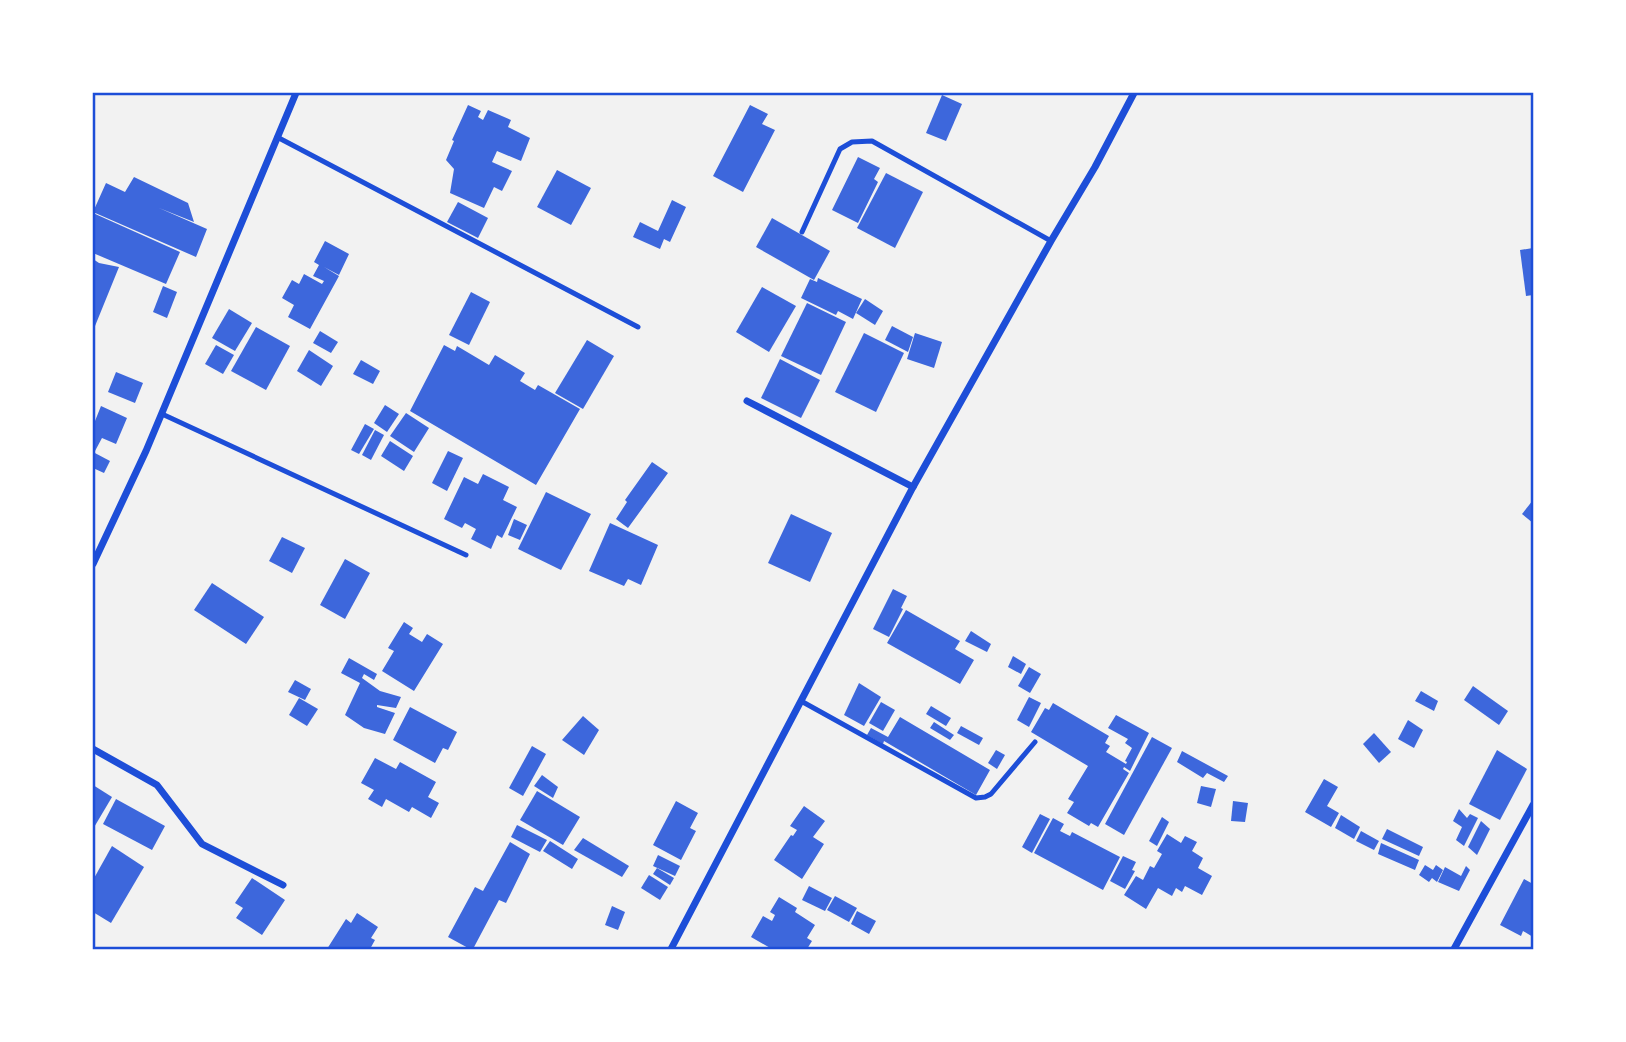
<svg xmlns="http://www.w3.org/2000/svg" width="1626" height="1042" font-family="'Asap Condensed',sans-serif">
<style>
.building{fill:#3d67dc}
.lines{fill:none;stroke-linecap:round;stroke-linejoin:round}
.service{stroke:#1d4ed8;stroke-width:5}
.minor{stroke:#1d4ed8;stroke-width:7}
.neatline{fill:none;stroke:#1d4ed8;stroke-width:2.5}
</style>
<rect width="100%" height="100%" fill="#f2f2f2"/>
<!-- building -->
<g class="building">
<polygon points="942,95 962,104 946,141 926,133"/>
<polygon points="468,105 481,111 478,117 483,120 488,110 511,120 508,127 530,138 521,161 497,151 492,162 512,171 502,191 494,187 484,208 450,193 454,169 446,160 454,141 452,140"/>
<polygon points="750,105 768,114 762,124 775,130 743,192 713,176"/>
<polygon points="858,157 880,168 874,179 878,182 858,223 832,210"/>
<polygon points="557,170 591,188 571,225 537,207"/>
<polygon points="886,173 923,192 895,248 857,228"/>
<polygon points="134,177 188,203 194,222 159,208 207,229 196,257 93,212 106,183 125,192"/>
<polygon points="672,200 686,207 670,242 664,239 660,249 633,237 640,222 658,231"/>
<polygon points="458,202 488,218 478,238 447,222"/>
<polygon points="93,213 180,252 166,284 93,253"/>
<polygon points="772,218 830,251 814,280 756,247"/>
<polygon points="325,241 349,254 339,275 324,267 339,276 310,329 288,317 294,305 282,298 292,280 299,284 304,274 322,284 324,281 313,276 319,265 314,262"/>
<polygon points="1533,248 1533,295 1526,296 1520,250"/>
<polygon points="93,259 99,263 119,267 93,331"/>
<polygon points="818,278 862,299 853,319 838,311 836,315 801,298 810,279 817,282"/>
<polygon points="163,286 177,292 167,318 153,312"/>
<polygon points="762,287 796,306 769,352 736,332"/>
<polygon points="471,292 490,302 469,345 449,335"/>
<polygon points="865,299 883,311 875,325 856,313"/>
<polygon points="807,303 846,322 821,375 781,356"/>
<polygon points="229,309 252,323 235,351 212,338"/>
<polygon points="892,326 913,337 908,352 885,340"/>
<polygon points="256,327 290,346 266,390 231,371"/>
<polygon points="320,331 338,342 331,353 313,343"/>
<polygon points="864,333 904,353 876,412 835,392"/>
<polygon points="915,333 942,342 934,368 907,359"/>
<polygon points="587,340 614,356 583,409 555,393"/>
<polygon points="216,345 234,355 223,374 205,364"/>
<polygon points="444,345 455,351 457,346 489,365 495,355 525,373 520,381 535,390 538,385 580,409 536,485 410,411"/>
<polygon points="309,350 333,366 321,386 297,371"/>
<polygon points="780,359 820,380 801,418 761,398"/>
<polygon points="361,360 380,371 373,384 353,374"/>
<polygon points="116,372 143,383 135,403 108,392"/>
<polygon points="385,405 399,414 387,432 374,423"/>
<polygon points="101,406 127,418 116,444 102,438 95,451 93,450 93,426"/>
<polygon points="406,413 429,428 414,452 390,436"/>
<polygon points="365,424 374,429 359,454 351,450"/>
<polygon points="375,430 384,435 371,460 362,455"/>
<polygon points="390,441 413,456 404,471 381,456"/>
<polygon points="448,451 463,458 447,491 432,483"/>
<polygon points="93,452 110,461 104,473 93,468"/>
<polygon points="652,462 668,473 628,528 616,519 627,502 625,500"/>
<polygon points="483,474 509,487 503,500 517,507 502,538 497,535 491,549 471,539 476,529 465,523 462,528 444,519 464,477 478,484"/>
<polygon points="546,492 591,514 561,570 518,549"/>
<polygon points="1533,500 1533,523 1522,514"/>
<polygon points="791,514 832,533 810,582 768,563"/>
<polygon points="514,519 527,525 520,540 508,535"/>
<polygon points="610,523 658,545 641,585 628,579 624,586 589,571"/>
<polygon points="282,537 305,548 292,573 269,561"/>
<polygon points="345,559 370,573 345,619 320,605"/>
<polygon points="212,583 264,617 246,644 194,610"/>
<polygon points="893,589 907,596 901,608 903,609 889,637 873,629"/>
<polygon points="906,610 960,641 955,649 974,660 960,684 887,643"/>
<polygon points="404,622 413,628 409,634 422,642 427,634 443,644 414,691 382,671 394,651 388,648"/>
<polygon points="971,631 991,644 987,652 965,641"/>
<polygon points="1013,656 1026,664 1021,674 1008,667"/>
<polygon points="349,658 377,674 374,680 364,674 362,678 380,691 401,697 396,708 377,705 377,707 395,713 385,734 364,728 345,715 360,683 341,673"/>
<polygon points="1029,667 1041,674 1030,693 1018,686"/>
<polygon points="295,680 311,689 305,700 288,692"/>
<polygon points="859,683 881,697 864,726 844,715"/>
<polygon points="1473,686 1508,711 1499,725 1464,700"/>
<polygon points="1421,691 1438,701 1434,711 1415,701"/>
<polygon points="1029,697 1041,703 1029,727 1017,720"/>
<polygon points="299,698 318,709 307,726 289,715"/>
<polygon points="881,702 895,710 883,731 869,723"/>
<polygon points="1053,703 1109,736 1105,743 1110,746 1106,752 1126,764 1127,762 1125,761 1132,748 1125,743 1128,739 1108,728 1116,715 1149,733 1130,771 1124,767 1123,769 1129,773 1098,827 1091,823 1089,826 1067,813 1074,802 1068,799 1088,766 1031,732 1045,708 1049,710"/>
<polygon points="931,706 951,718 946,726 926,714"/>
<polygon points="410,707 457,732 448,750 443,748 435,763 393,740"/>
<polygon points="583,716 599,730 584,755 562,740"/>
<polygon points="900,717 990,770 976,795 884,741 883,744 867,735 871,728 888,737"/>
<polygon points="1408,720 1423,730 1414,748 1398,739"/>
<polygon points="934,722 954,735 950,740 930,728"/>
<polygon points="961,726 983,738 979,745 957,733"/>
<polygon points="1374,733 1391,752 1379,763 1363,744"/>
<polygon points="1152,737 1172,748 1124,835 1105,824"/>
<polygon points="532,746 546,754 523,796 509,788"/>
<polygon points="996,750 1005,755 997,769 988,763"/>
<polygon points="1497,750 1527,769 1500,820 1469,804"/>
<polygon points="1182,751 1228,776 1224,782 1207,773 1203,778 1177,762"/>
<polygon points="375,758 396,769 400,762 436,782 428,797 439,803 431,818 412,807 409,812 386,799 382,807 368,799 374,790 361,783"/>
<polygon points="542,775 558,787 553,798 534,786"/>
<polygon points="1324,779 1338,787 1327,806 1339,813 1331,827 1305,812"/>
<polygon points="93,785 112,797 93,829"/>
<polygon points="1201,786 1216,789 1211,807 1197,803"/>
<polygon points="537,791 580,817 563,845 520,820"/>
<polygon points="116,799 165,826 152,850 103,824"/>
<polygon points="676,801 698,813 690,828 696,831 681,860 653,845"/>
<polygon points="1233,801 1248,803 1245,822 1231,821"/>
<polygon points="804,806 825,821 813,837 824,844 802,879 774,860 791,835 793,836 797,830 790,826"/>
<polygon points="1459,809 1467,818 1470,814 1478,818 1464,846 1456,840 1462,827 1453,821"/>
<polygon points="1040,814 1050,819 1032,853 1022,847"/>
<polygon points="1341,815 1360,827 1354,839 1335,828"/>
<polygon points="1162,817 1169,822 1157,846 1149,841"/>
<polygon points="1053,818 1064,824 1060,831 1070,836 1072,832 1120,857 1103,890 1034,853"/>
<polygon points="1481,821 1490,829 1477,855 1468,847"/>
<polygon points="517,825 547,840 540,852 511,837"/>
<polygon points="1387,829 1423,847 1419,856 1382,839"/>
<polygon points="1361,831 1379,841 1374,850 1356,841"/>
<polygon points="1167,834 1181,843 1185,836 1197,842 1192,851 1203,858 1198,868 1212,876 1202,895 1185,886 1182,892 1176,888 1172,896 1158,888 1146,909 1124,895 1136,876 1143,880 1150,866 1154,868 1162,854 1157,851"/>
<polygon points="583,838 629,866 622,877 574,850"/>
<polygon points="550,841 578,859 572,869 543,851"/>
<polygon points="510,842 530,854 506,903 499,900 473,949 470,949 448,937 475,887 483,891"/>
<polygon points="1381,843 1419,860 1415,870 1378,854"/>
<polygon points="112,846 144,867 111,923 93,912 93,880"/>
<polygon points="658,855 680,866 675,876 653,866"/>
<polygon points="1123,856 1136,862 1132,870 1135,871 1125,889 1110,881"/>
<polygon points="1425,865 1433,870 1436,865 1443,870 1437,882 1432,878 1429,882 1419,875"/>
<polygon points="1466,866 1470,870 1459,891 1438,882 1445,867 1461,876"/>
<polygon points="657,868 674,878 670,885 653,874"/>
<polygon points="649,875 668,887 660,900 641,888"/>
<polygon points="252,878 285,900 262,935 236,918 243,908 235,903"/>
<polygon points="1524,879 1533,884 1533,937 1523,931 1521,936 1500,925"/>
<polygon points="809,886 832,898 825,911 802,900"/>
<polygon points="835,896 857,908 849,922 827,910"/>
<polygon points="779,897 797,908 795,912 815,925 807,938 812,941 807,949 772,949 751,937 763,916 772,921 775,915 770,912"/>
<polygon points="612,906 625,912 618,930 605,925"/>
<polygon points="857,911 876,921 869,934 851,924"/>
<polygon points="357,913 378,927 371,938 375,940 370,949 327,949 346,919 351,923"/>
</g>
<g class="lines">
<!-- service -->
<g class="service">
<polyline points="277,137 638,327"/>
<polyline points="802,232 840,149 852,142 872,141 1051,241"/>
<polyline points="162,414 466,555"/>
<polyline points="801,701 976,798 985,797 991,794 1035,742"/>
</g>
<!-- minor -->
<g class="minor">
<polyline points="747,401 913,487"/>
<polyline points="93,564 146,451 296,93"/>
<polyline points="93,749 157,785 202,844 283,885"/>
<polyline points="671,949 913,487 1051,241 1095,167 1134,93"/>
<polyline points="1454,949 1533,805"/>
</g>
</g>
<!-- border -->
<rect width="1626" height="1042" fill="none" stroke="#ffffff" stroke-width="189"/>
<rect x="94" y="94" width="1438" height="854" class="neatline"/>
</svg>
